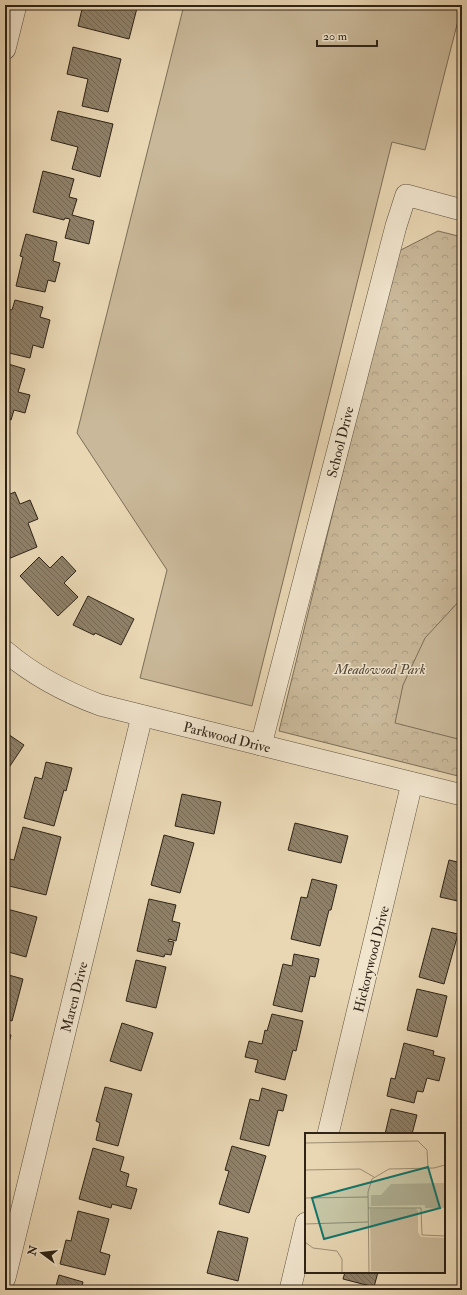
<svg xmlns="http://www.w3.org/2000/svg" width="467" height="1295" font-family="'IM FELL Double Pica',serif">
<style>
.park{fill:url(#park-crowns);stroke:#7c6e58}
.pitch{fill:#c9b899;stroke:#7c6e58}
.building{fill:url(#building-back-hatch);stroke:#2e2316}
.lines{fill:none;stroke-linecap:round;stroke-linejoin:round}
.minor-casing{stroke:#5d503e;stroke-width:22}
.minor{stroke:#f1e5ce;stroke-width:21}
.labels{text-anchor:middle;stroke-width:3;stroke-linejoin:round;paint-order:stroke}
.street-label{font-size:14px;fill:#2e2316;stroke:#f1e5ce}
.park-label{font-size:14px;font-style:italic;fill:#554837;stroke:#f1e5ce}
.inset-road{fill:none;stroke:#9e8f75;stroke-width:1}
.view{fill:#0f766e;fill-opacity:0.15;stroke:#0f766e;stroke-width:2}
.inset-edge{fill:none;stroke:#2e2316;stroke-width:2}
</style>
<defs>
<pattern id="park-crowns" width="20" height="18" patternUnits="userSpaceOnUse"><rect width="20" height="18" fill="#c9b899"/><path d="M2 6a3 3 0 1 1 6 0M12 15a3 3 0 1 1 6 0" fill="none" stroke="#ad9e83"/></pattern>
<pattern id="building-back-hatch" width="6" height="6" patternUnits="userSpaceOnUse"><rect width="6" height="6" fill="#8f8168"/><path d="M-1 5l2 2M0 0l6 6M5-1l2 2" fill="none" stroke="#756955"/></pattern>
</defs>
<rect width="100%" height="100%" fill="#e9d7b4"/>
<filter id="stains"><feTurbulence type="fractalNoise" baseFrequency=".005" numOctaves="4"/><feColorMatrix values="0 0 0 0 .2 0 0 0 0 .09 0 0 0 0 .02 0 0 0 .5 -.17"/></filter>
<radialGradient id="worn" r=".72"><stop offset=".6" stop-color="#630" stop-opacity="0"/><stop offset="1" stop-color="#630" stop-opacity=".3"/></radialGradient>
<!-- park -->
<polygon class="park" points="438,231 462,237 462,777 279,731 397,252"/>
<!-- pitch -->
<g class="pitch">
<polygon points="184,5 462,5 425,150 392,142 252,706 140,678 167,570 77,433"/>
<polygon points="462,598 462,740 395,723 403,685 425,638"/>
</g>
<!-- building -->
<g class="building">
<polygon points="83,5 127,5 137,8 129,39 78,26"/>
<polygon points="73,47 121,59 108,112 82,106 88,79 67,74"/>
<polygon points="58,111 113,124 100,177 72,169 78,147 51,140"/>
<polygon points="43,171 74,179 69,197 77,199 72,215 94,221 89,244 65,238 70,219 65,218 64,220 33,212"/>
<polygon points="26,234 57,242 53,261 60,263 55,282 48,280 45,292 16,286 23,257 20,256"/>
<polygon points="15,300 43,307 40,317 50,320 43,348 33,345 30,358 5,352 5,309 12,310"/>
<polygon points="5,363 25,369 18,392 30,395 25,413 14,410 11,420 5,418"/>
<rect x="5" y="432" width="4" height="54"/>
<polygon points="15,492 20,504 30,500 38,519 28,523 37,547 8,559 5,551 5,496"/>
<polygon points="62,556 76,571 64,583 78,597 58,616 20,576 39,557 50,568"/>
<polygon points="88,596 134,619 121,645 95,633 94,635 73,625"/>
<polygon points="5,732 24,745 6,772 5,772"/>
<polygon points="46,762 72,768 66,791 64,790 54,826 24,818 35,777 42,779"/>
<polygon points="182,794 221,802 214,834 175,826"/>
<polygon points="295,823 348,836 341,863 288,850"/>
<polygon points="23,827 61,837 46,895 5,885 5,858 14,860"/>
<polygon points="164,835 194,843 180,893 151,885"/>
<polygon points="449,860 462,863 462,902 440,897"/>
<polygon points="312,879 337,885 331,910 329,910 320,946 291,939 301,897 307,898"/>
<polygon points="149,899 176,905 172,921 180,923 176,941 169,939 168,941 174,942 171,955 165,954 164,957 137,951"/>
<polygon points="7,909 37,917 26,957 5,951 5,915"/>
<polygon points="432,928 458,934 444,984 419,977"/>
<polygon points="294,954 319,959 315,977 310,976 302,1012 273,1005 283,964 292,966"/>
<polygon points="136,960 166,967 156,1008 126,1001"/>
<polygon points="5,974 23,979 12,1021 5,1019"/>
<polygon points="417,989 447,996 437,1037 407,1030"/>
<polygon points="272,1014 303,1021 296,1051 293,1050 285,1080 255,1072 258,1060 245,1057 249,1041 262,1044 265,1030 267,1031"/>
<polygon points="122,1023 153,1033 141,1071 110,1061"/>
<polygon points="5,1034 11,1035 5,1058"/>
<polygon points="404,1043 434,1051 433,1055 445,1058 439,1081 427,1078 423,1092 417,1091 414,1103 387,1096 391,1078 395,1079"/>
<polygon points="105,1087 132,1094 118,1146 96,1140 100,1123 96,1121"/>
<polygon points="262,1088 287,1095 283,1111 278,1110 269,1146 240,1139 250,1099 259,1101"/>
<polygon points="391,1109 417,1115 412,1134 385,1134"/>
<polygon points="232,1146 266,1156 249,1213 219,1204 229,1171 225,1170"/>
<polygon points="93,1148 124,1157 120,1171 129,1174 126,1186 137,1189 131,1209 112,1204 111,1208 79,1199"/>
<polygon points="78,1211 109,1219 100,1252 110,1255 105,1275 60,1264 66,1240 71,1241"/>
<polygon points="218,1231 248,1238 238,1281 207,1273"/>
<polygon points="345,1272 378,1272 374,1287 343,1279"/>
<polygon points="59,1275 83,1282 81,1290 55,1290"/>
</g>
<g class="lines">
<!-- minor casing -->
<g class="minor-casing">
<g id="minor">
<polyline points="5,49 16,5"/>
<path d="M5,651C33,675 65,692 100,705L462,795"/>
<polyline points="261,745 396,226 406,195 462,210"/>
<polyline points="328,1134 412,783"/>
<polyline points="5,1278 142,716"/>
<polyline points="290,1290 306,1223"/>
</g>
</g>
<!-- minor -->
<use href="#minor" class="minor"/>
</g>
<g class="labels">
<!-- street labels -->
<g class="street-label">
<text transform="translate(340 442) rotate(-76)" y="5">School Drive</text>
<text transform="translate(227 737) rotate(14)" y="5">Parkwood Drive</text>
<text transform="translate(371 959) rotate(-76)" y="5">Hickorywood Drive</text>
<text transform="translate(74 997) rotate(-76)" y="5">Maren Drive</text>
</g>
<!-- park labels -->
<g class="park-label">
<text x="380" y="674">Meadowood Park</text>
</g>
</g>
<!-- overview -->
<g transform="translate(305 1133)">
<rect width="140" height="140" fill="#e9d7b4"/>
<path d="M110,75L113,78V99L116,104L140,105V140L66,138L65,76Z" fill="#c9b899"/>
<path d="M140,50V75H120V72L66,73V62H76L86,51ZM112,85L111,105H92L93,97L98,89ZM68,86L81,89L88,99L89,105H68Z" fill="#c9b899"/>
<path class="inset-road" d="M0,10L113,8L122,17L123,35M0,37L55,36L69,44M0,65L63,64M63,75H116L117,102L140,103M0,91L63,89M0,109L8,115L32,118L37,126V140M64,140L63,59L67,46L84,36L129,35L140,32M64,140H117"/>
<path class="view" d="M123,34L135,75L19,106L7,65Z"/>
<rect width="140" height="140" class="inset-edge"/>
</g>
<!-- margin -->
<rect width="467" height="1295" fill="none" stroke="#e9d7b4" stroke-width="20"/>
<rect x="6" y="6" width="455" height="1283" fill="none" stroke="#2e2316" stroke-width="2"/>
<rect x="10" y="10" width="447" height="1275" fill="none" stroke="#2e2316"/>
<!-- north arrow -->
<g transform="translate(42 1253) rotate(285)" stroke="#f1e5ce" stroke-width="3" paint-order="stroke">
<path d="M0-3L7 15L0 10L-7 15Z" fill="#2e2316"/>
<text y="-6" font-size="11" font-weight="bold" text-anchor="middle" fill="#2e2316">N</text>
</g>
<!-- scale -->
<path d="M317 40v6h60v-6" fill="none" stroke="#2e2316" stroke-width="2"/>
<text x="323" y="40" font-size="12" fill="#2e2316" stroke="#f1e5ce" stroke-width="3" paint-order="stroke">20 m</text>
<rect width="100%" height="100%" filter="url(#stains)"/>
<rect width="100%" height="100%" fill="url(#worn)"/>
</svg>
